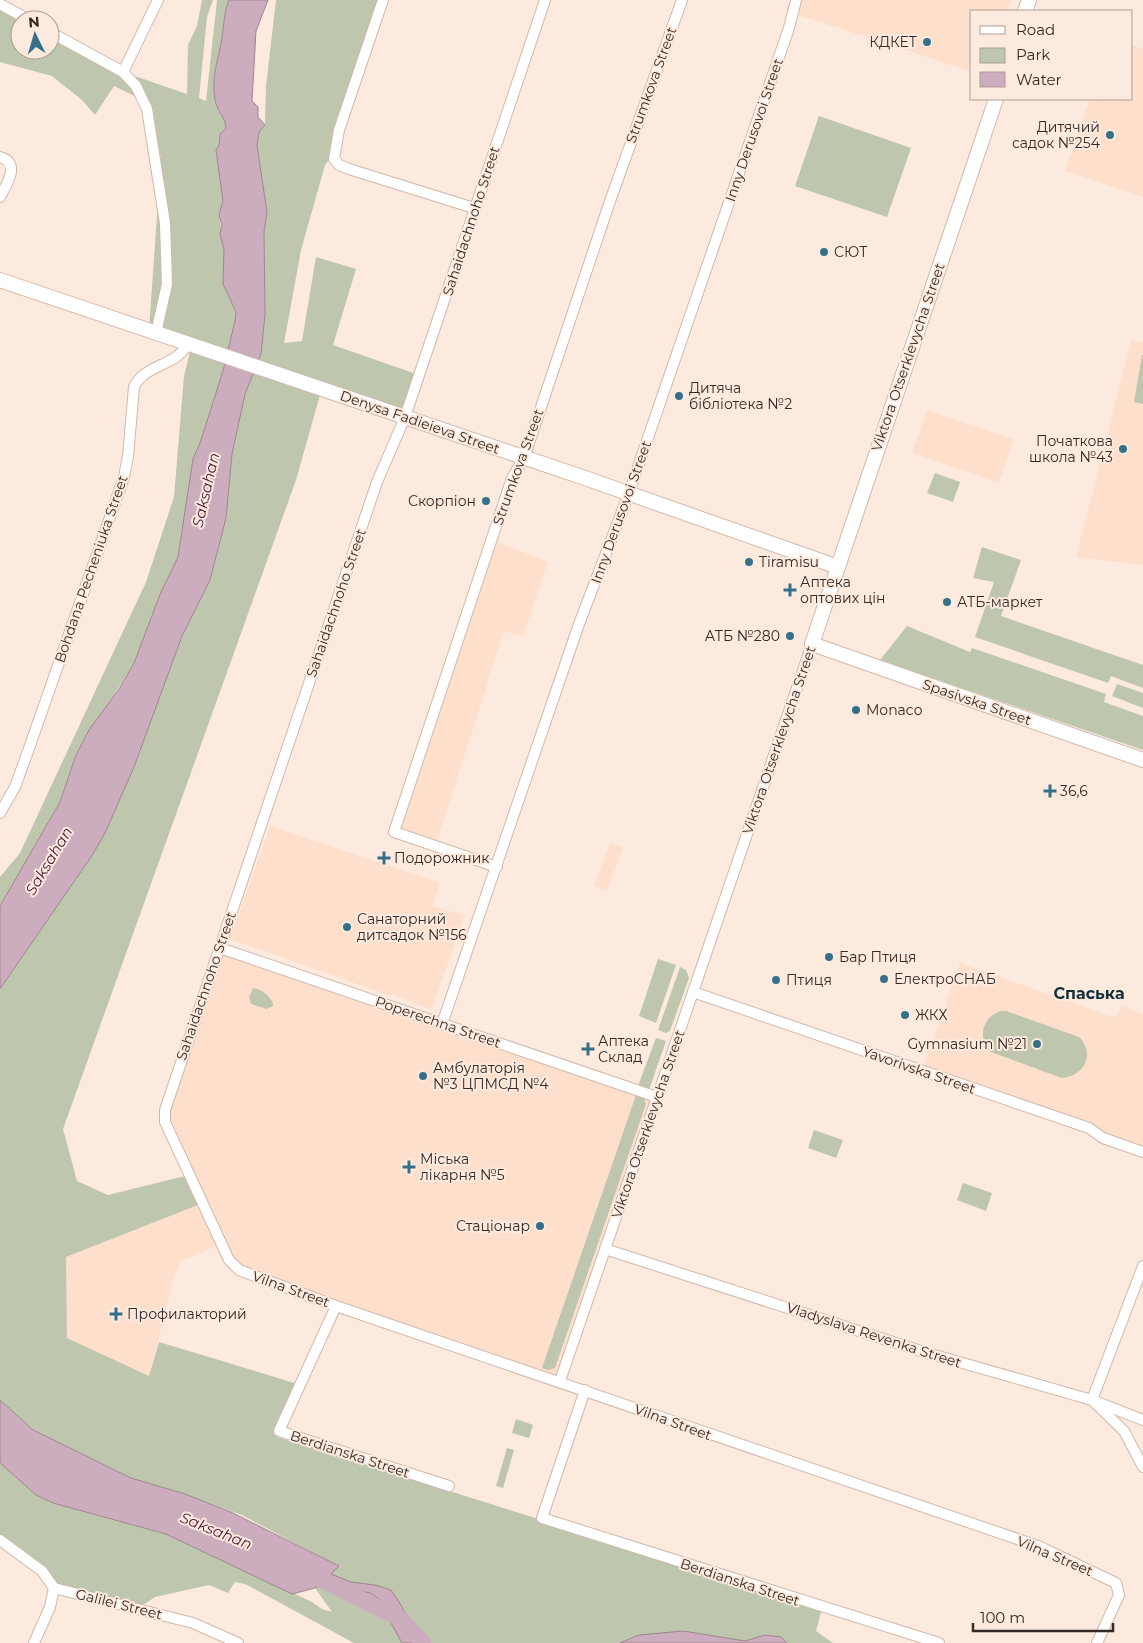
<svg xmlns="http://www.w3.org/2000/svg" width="1143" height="1643" font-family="Montserrat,sans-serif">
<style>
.built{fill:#fddfcc}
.green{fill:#bec6ae}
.water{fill:#ccadbd;stroke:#9e868f}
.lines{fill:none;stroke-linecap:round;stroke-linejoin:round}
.river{stroke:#ccadbd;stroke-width:16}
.minor-casing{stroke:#cfb9ab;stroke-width:12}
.tertiary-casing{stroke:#cfb9ab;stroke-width:16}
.minor{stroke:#fff;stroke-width:10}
.tertiary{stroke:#fff;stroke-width:14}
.poi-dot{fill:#347188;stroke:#fdeade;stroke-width:2}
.labels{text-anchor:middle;stroke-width:4;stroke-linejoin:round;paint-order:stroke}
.poi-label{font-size:14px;fill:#332a25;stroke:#fdeade;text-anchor:start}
.street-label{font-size:14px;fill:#332a25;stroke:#fdeade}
.water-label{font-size:15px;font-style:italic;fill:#451c35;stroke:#fdeade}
.quarter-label{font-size:16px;font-weight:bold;fill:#122f3a;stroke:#fdeade}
</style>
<rect width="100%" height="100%" fill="#fdeade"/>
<!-- built -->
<g class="built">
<polygon points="796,0 1011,0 1007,11 972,11 972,72 793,13"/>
<polygon points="1132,45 1143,49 1143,197 1065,171 1090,99 1132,99"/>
<polygon points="1131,340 1143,342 1143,565 1076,557"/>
<polygon points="927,410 1014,439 999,483 912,453"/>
<polygon points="491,540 548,562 523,637 504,631 436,846 394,832"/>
<polygon points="270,826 440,883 432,906 464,915 433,1006 430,1009 392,994 391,996 230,939"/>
<polygon points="610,843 623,848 607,891 594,886"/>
<polygon points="220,948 657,1097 560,1381 239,1270 220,1244 181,1262 175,1274 149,1376 67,1338 66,1257 203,1203 165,1122"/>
<polygon points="960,963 1116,1018 1121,1006 1143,1014 1143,1152 922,1071"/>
</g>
<!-- green -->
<g class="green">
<path d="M202,0H213L207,17L199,98L206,101L217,0H229C224,13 224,25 222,38C218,61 211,76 215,100C217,112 226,117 226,129L220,134L219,146L216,151L223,202L219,214L224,249L223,284L236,313L235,321L223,371L200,443L193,459L178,557L161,592L134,663L76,755L60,802L0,906V877L20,853L146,582L174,497L184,376L192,344L149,330L161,158L149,103L114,86L95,115L82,100L52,76L0,62V4L20,20V50H50V32L123,72L187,94L188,45L197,26Z"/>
<polygon points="276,0 383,0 334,153 325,165 301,250 284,343 302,341 316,257 356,269 333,345 419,375 405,417 322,388 296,480 63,1129 77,1181 108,1195 189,1175 203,1203 66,1257 67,1338 149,1376 159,1342 301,1385 277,1437 822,1608 816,1631 833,1643 354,1643 245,1584 235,1582 228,1593 209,1585 155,1597 137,1609 63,1589 0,1540 0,1463 36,1495 53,1503 166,1534 312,1602 322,1609 332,1612 315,1588 338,1566 242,1515 185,1494 131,1478 33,1430 0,1400 0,989 93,854 105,833 182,636 210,580 226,518 232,454 245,394 261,354 265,314 264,232 267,212 257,145 259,132 265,125 266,86"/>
<polygon points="819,116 911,148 887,217 795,186"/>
<polygon points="1142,355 1143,355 1143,404 1134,402"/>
<polygon points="935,473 960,482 953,502 927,493"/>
<polygon points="982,547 1021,560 1001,616 1143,665 1143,688 1111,676 1108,683 975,637 994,582 973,578"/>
<polygon points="907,626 970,652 972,648 1106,694 1104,702 1143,716 1143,750 880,660"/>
<polygon points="1117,684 1143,693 1143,708 1112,696"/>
<polygon points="658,959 676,965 656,1023 639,1016"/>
<polygon points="680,967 686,970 689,978 670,1031 666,1033 658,1030"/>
<path d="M253,988C262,989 273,998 273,1006L267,1009L251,1004L249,997Z"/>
<path d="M1000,1011H1006L1079,1037C1096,1054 1084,1076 1062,1078L991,1052C977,1038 982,1018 1000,1011Z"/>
<polygon points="656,1038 666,1041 649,1090 638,1086"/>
<polygon points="636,1095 644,1098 646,1104 555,1368 548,1370 542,1368"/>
<polygon points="814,1130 843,1140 836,1158 808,1148"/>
<polygon points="963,1183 992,1193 986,1211 957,1200"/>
<polygon points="516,1419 533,1425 529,1438 512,1433"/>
<polygon points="507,1448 514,1450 503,1488 496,1486"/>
</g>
<!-- water -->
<g class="water">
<path d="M229,0H268L256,31L252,101L258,107V117L265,125L259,132L257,146L267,212L264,232L265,314L261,354L245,394L232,454L226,518L210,580L182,636L134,767L105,833L93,854L0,989V906L60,802L76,755L89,730L119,689L134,663L161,592L178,557L193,459L200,443L223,371L235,321L236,312L223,284L224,249L220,234L222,226L219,214L223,201L216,150L219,146L220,134L226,129C226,117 217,112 215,100C211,75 218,62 222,38C224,25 224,13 229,0Z"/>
<polygon points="0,1400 33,1430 131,1478 185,1494 231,1512 339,1566 331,1574 351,1582 375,1585 391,1590 401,1605 409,1622 430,1643 402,1643 391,1623 389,1606 370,1593 320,1584 315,1588 292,1594 166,1534 53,1503 36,1495 0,1463"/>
<polygon points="683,1631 745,1641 765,1635 781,1637 787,1643 620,1643 639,1635"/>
</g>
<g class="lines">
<!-- river -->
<polyline class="river" points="314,1576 401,1619 423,1643"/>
<!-- minor casing -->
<g class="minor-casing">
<g id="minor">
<polyline points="383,0 339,130 334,159 339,165 349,169 474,208"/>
<polyline points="545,0 405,417 377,482 165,1110 165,1122 229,1260 239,1270 336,1306 1038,1546 1116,1583 1119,1595 1097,1643"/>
<polyline points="0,4 29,20"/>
<polyline points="50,32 123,72 158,0"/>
<polyline points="123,72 136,86 147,109 165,223 167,284 156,333"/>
<path d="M0,157C21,163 7,184 0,197"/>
<path d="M0,813L15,787L27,754L124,477L128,456L134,387C145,363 177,367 188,343"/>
<polyline points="497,867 394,832 512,478 524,458 609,204 682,0"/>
<polyline points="220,948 657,1097"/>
<polyline points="693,992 1089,1128 1103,1138 1143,1152"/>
<polyline points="442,1024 579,624 629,493 789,28 796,0"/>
<polyline points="605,1249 924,1352 1092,1400 1143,1420"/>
<polyline points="1143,1266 1092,1400 1124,1431 1143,1467"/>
<polyline points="336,1306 279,1431 449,1486"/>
<polyline points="560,1381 812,644"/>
<polyline points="585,1390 542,1518 939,1643"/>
<polyline points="0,1540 42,1571 54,1588"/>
<polyline points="54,1588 193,1623 238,1643"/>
<polyline points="34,1643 50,1607 54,1588"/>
</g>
</g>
<!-- tertiary casing -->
<g class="tertiary-casing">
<g id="tertiary">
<polyline points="1025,11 1029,0"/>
<polyline points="996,99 812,644 1143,760"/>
<polyline points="0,280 585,478 838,567"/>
</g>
</g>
<!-- minor -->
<use href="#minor" class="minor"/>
<!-- tertiary -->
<use href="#tertiary" class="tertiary"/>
</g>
<!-- markers -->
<g class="poi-dot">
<circle cx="927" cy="42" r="5"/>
<circle cx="1110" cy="135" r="5"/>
<circle cx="824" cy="252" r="5"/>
<circle cx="679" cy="396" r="5"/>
<circle cx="1123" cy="449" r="5"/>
<circle cx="486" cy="501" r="5"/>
<circle cx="749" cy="562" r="5"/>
<path d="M787.5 582.5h5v5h5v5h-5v5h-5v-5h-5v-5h5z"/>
<circle cx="947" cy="602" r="5"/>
<circle cx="790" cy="636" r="5"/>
<circle cx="856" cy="710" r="5"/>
<path d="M1047.5 783.5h5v5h5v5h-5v5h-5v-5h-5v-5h5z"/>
<path d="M381.5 850.5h5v5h5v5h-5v5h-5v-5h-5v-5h5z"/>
<circle cx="347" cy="927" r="5"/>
<circle cx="829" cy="957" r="5"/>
<circle cx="884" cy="979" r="5"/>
<circle cx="776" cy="980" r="5"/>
<circle cx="905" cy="1015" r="5"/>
<circle cx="1037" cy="1044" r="5"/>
<path d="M585.5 1041.5h5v5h5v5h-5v5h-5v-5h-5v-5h5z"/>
<circle cx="423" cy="1076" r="5"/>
<path d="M406.5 1159.5h5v5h5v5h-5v5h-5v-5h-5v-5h5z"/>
<circle cx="540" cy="1226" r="5"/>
<path d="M113.5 1306.5h5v5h5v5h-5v5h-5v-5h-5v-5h5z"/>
</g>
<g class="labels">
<!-- poi labels -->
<g class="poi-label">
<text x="917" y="47" text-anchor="end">КДКЕТ</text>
<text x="1100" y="132" text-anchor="end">Дитячий<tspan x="1100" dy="16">садок №254</tspan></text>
<text x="834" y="257">СЮТ</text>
<text x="689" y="393">Дитяча<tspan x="689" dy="16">бібліотека №2</tspan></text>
<text x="1113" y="446" text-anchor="end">Початкова<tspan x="1113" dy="16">школа №43</tspan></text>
<text x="476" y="506" text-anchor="end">Скорпіон</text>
<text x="759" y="567">Tiramisu</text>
<text x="800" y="587">Аптека<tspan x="800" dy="16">оптових цін</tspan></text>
<text x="957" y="607">АТБ-маркет</text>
<text x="780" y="641" text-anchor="end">АТБ №280</text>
<text x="866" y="715">Monaco</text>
<text x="1060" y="796">36,6</text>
<text x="394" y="863">Подорожник</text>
<text x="357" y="924">Санаторний<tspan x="357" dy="16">дитсадок №156</tspan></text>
<text x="839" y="962">Бар Птиця</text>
<text x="894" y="984">ЕлектроСНАБ</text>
<text x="786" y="985">Птиця</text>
<text x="915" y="1020">ЖКХ</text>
<text x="598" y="1046">Аптека<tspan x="598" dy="16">Склад</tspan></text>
<text x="1027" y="1049" text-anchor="end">Gymnasium №21</text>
<text x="433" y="1073">Амбулаторія<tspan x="433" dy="16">№3 ЦПМСД №4</tspan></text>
<text x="420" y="1164">Міська<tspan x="420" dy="16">лікарня №5</tspan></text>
<text x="530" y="1231" text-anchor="end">Стаціонар</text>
<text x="127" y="1319">Профилакторий</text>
</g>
<!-- street labels -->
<g class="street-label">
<text transform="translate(651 85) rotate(-70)" y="5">Strumkova Street</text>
<text transform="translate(754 130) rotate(-71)" y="5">Inny Derusovoi Street</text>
<text transform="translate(471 221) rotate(-72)" y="5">Sahaidachnoho Street</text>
<text transform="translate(908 357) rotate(-71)" y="5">Viktora Otserklevycha Street</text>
<text transform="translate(420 422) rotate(19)" y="5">Denysa Fadieieva Street</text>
<text transform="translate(518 467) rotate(-70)" y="5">Strumkova Street</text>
<text transform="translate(621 512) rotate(-70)" y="5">Inny Derusovoi Street</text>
<text transform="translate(91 569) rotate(-71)" y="5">Bohdana Pecheniuka Street</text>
<text transform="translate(336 603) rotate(-71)" y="5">Sahaidachnoho Street</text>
<text transform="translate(977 702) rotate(19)" y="5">Spasivska Street</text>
<text transform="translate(779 740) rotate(-71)" y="5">Viktora Otserklevycha Street</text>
<text transform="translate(206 986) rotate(-71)" y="5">Sahaidachnoho Street</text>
<text transform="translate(438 1022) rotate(19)" y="5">Poperechna Street</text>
<text transform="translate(919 1070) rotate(19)" y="5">Yavorivska Street</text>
<text transform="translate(648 1124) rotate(-71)" y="5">Viktora Otserklevycha Street</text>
<text transform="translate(291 1289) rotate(20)" y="5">Vilna Street</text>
<text transform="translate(874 1335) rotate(18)" y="5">Vladyslava Revenka Street</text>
<text transform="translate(673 1422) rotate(20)" y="5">Vilna Street</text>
<text transform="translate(350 1454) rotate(18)" y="5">Berdianska Street</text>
<text transform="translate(1055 1556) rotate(23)" y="5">Vilna Street</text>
<text transform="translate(740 1582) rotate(18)" y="5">Berdianska Street</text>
<text transform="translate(119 1604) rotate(14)" y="5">Galilei Street</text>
</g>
<!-- water labels -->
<g class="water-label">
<text transform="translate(206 490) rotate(-77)" y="5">Saksahan</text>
<text transform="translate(49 861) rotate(-59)" y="5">Saksahan</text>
<text transform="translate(216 1531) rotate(22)" y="5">Saksahan</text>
</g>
<!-- quarter labels -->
<g class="quarter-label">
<text x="1089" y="999">Спаська</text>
</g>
</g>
<!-- legend -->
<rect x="970" y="10" width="162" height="90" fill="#fdeade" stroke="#ac9d94"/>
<rect x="980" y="26" width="25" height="8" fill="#ffffff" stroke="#ac9d94"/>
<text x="1016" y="35" font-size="15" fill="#332a25">Road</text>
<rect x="980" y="48" width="25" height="15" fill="#bec6ae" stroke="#ac9d94"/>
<text x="1016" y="60" font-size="15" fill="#332a25">Park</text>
<rect x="980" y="72" width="25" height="15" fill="#ccadbd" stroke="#ac9d94"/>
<text x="1016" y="85" font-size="15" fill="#332a25">Water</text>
<!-- north arrow -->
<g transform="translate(35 35) rotate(355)"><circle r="24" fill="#fdeade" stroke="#ac9d94"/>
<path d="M0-4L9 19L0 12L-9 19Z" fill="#347188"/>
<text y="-8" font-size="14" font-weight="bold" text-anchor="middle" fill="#332a25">N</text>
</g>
<!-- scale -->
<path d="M973 1623v8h140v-8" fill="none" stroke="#332a25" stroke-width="2.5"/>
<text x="980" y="1623" font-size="15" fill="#332a25" stroke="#fdeade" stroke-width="4" paint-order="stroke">100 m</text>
</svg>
